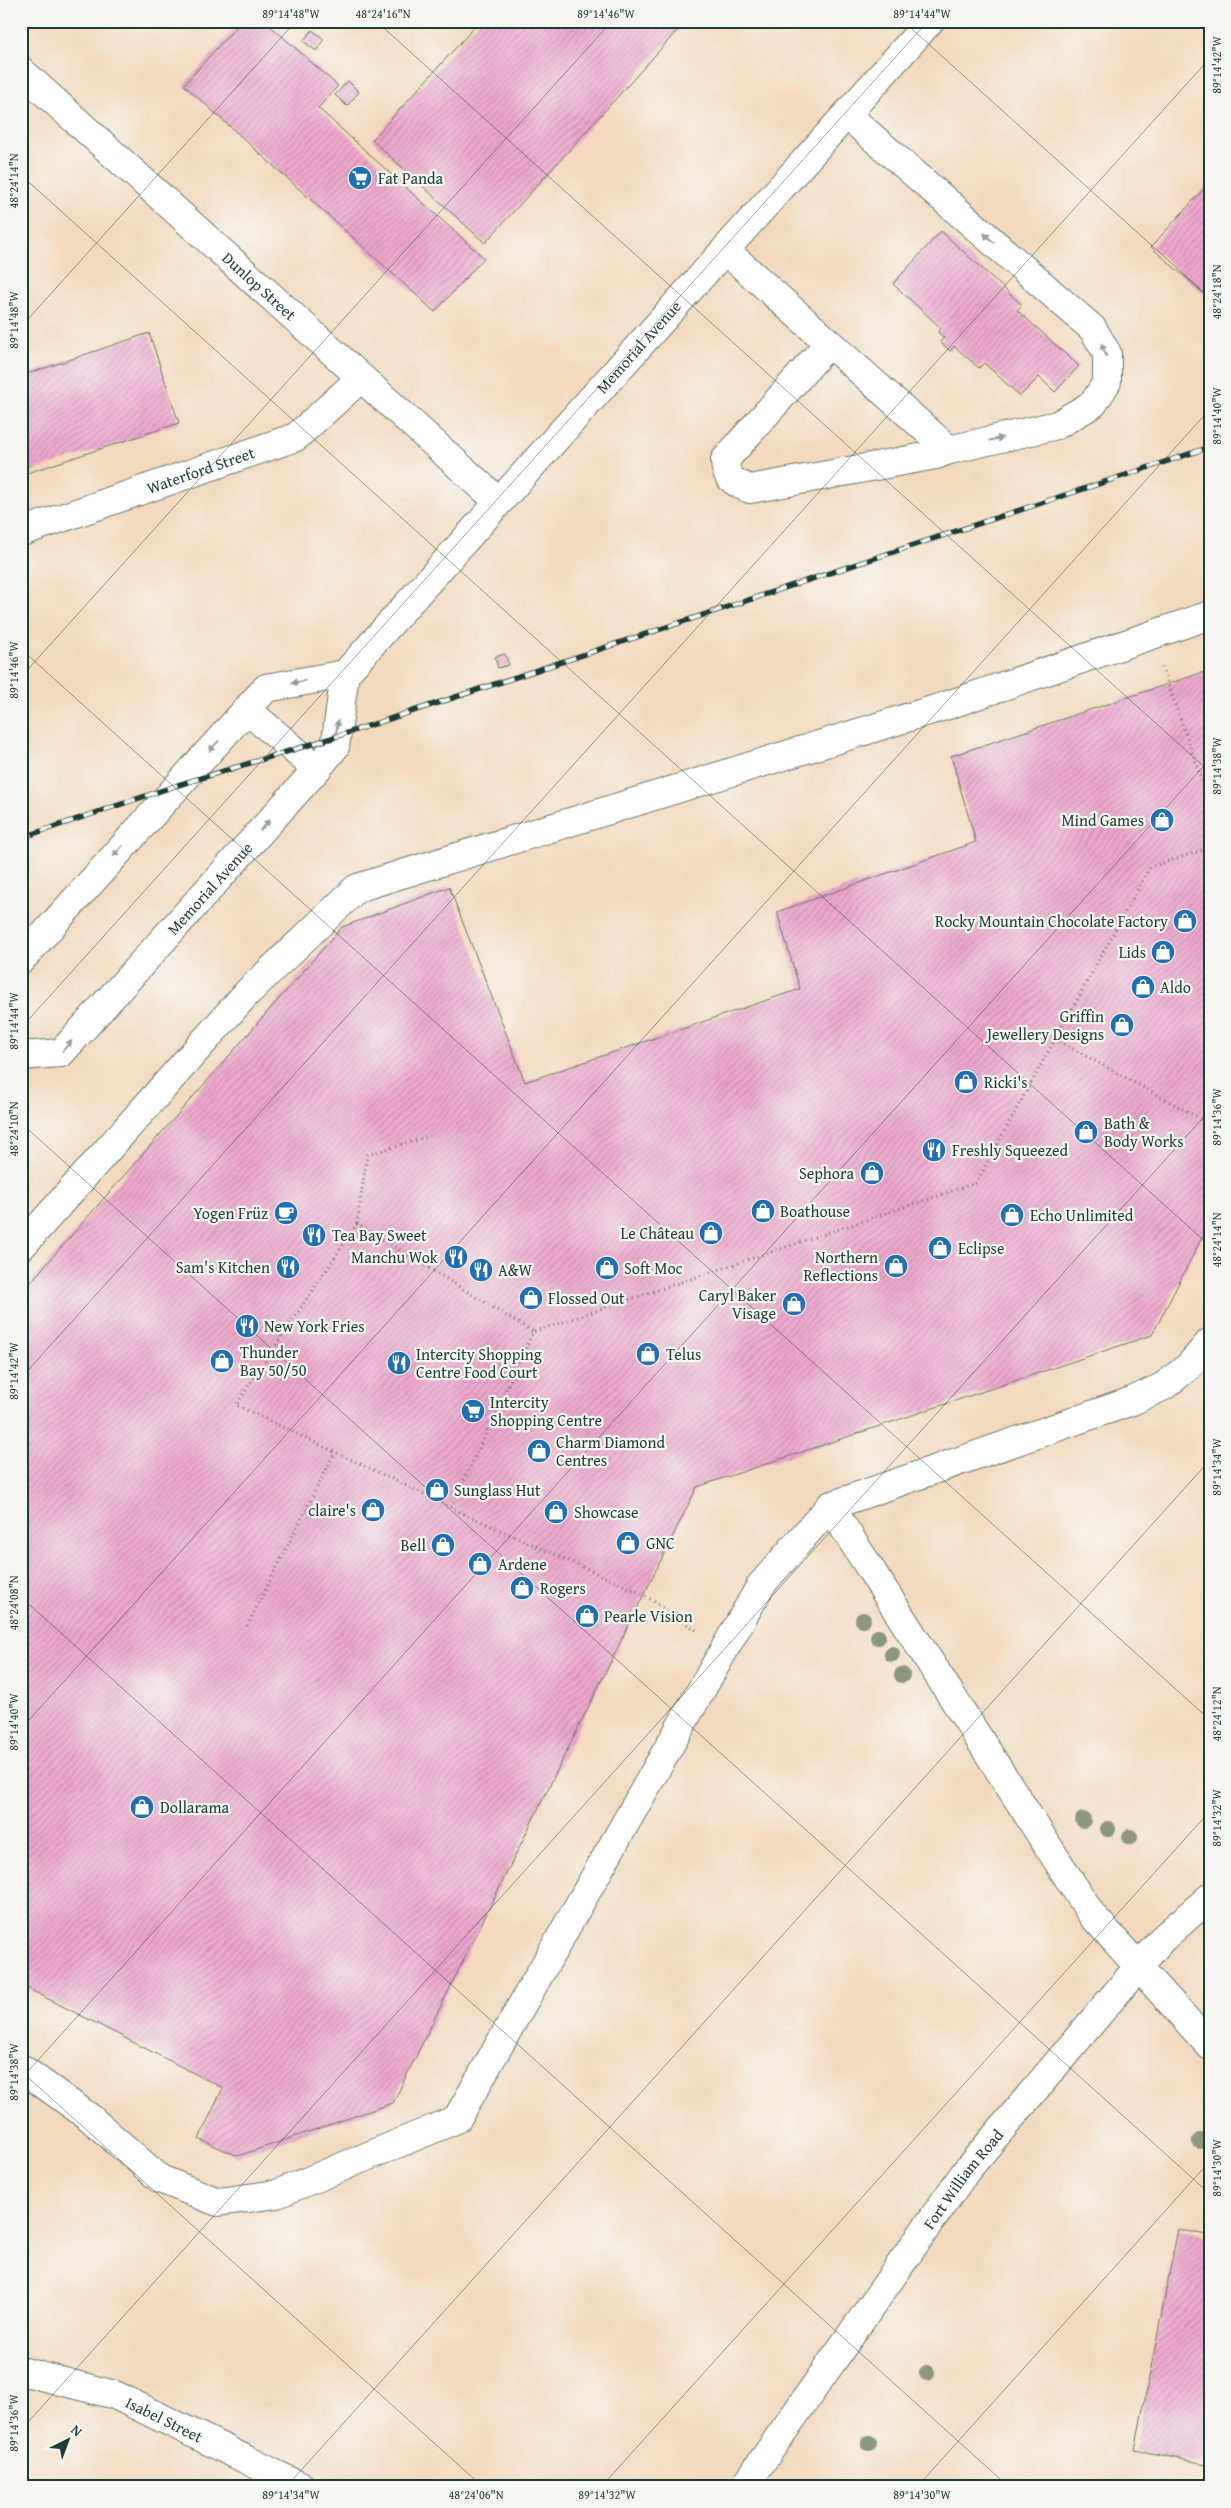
<svg xmlns="http://www.w3.org/2000/svg" width="1231" height="2508" font-family="'Gentium Book Plus',serif">
<style>
.building{fill:url(#building-hatch)}
.lines{fill:none;stroke-linecap:round;stroke-linejoin:round}
.minor-casing{stroke:#697464;stroke-width:30}
.major-casing{stroke:#697464;stroke-width:30}
.path{stroke:#697464;stroke-width:3;stroke-dasharray:1 4;stroke-linecap:butt}
.minor{stroke:#fff;stroke-width:28}
.major{stroke:#fff;stroke-width:28}
.rail-casing{stroke:#1f3d34;stroke-width:5.5}
.rail{stroke:#f6f6f2;stroke-width:4;stroke-dasharray:11;stroke-linecap:butt}
.tree{fill:#8c977e}
.oneway{fill:#8f9e9a}
.ticks{fill:none;stroke:#1f3d34;stroke-width:1;stroke-opacity:0.45}
.labels{text-anchor:middle;stroke-width:4.5;stroke-linejoin:round;paint-order:stroke}
.poi-label{font-size:16px;fill:#1f3d34;stroke:#f6f6f2;text-anchor:start}
.street-label{font-size:16px;fill:#1f3d34;stroke:#f6f6f2}
.neatline{fill:none;stroke:#1f3d34;stroke-width:2}
.ticks-label{font-size:12px;text-anchor:middle;fill:#1f3d34}
</style>
<defs>
<pattern id="building-hatch" width="6" height="6" patternUnits="userSpaceOnUse" patternTransform="scale(1.25)"><rect width="6" height="6" fill="#eda8cd"/><path d="M-1 1l2-2M0 6l6-6M5 7l2-2" fill="none" stroke="#bf8aa7"/></pattern>
</defs>
<rect width="100%" height="100%" fill="#f6f6f2"/>
<filter id="ink" filterUnits="userSpaceOnUse"><feTurbulence type="fractalNoise" baseFrequency=".02" numOctaves="2"/><feDisplacementMap in="SourceGraphic" scale="10" xChannelSelector="R" yChannelSelector="G"/><feConvolveMatrix kernelMatrix="1 2 1 2 8 2 1 2 1" color-interpolation-filters="sRGB"/></filter>
<filter id="wash" filterUnits="userSpaceOnUse"><feTurbulence type="fractalNoise" baseFrequency=".0096" numOctaves="4" result="noise"/><feDisplacementMap in="SourceGraphic" scale="20" xChannelSelector="R" yChannelSelector="G"/><feGaussianBlur stdDeviation="1.12" result="paint"/><feColorMatrix in="noise" values="0 0 0 0 0 0 0 0 0 0 0 0 0 0 0 0 0 1.4 0 .05"/><feComposite in="paint" operator="in"/></filter>
<g filter="url(#wash)">
<rect width="100%" height="100%" fill="#f3dabe"/>
<g id="blocks">
<!-- building -->
<g class="building">
<polygon points="241,21 265,21 338,86 318,108 484,258 435,312 184,85"/>
<polygon points="480,21 686,21 485,243 372,140"/>
<polygon points="312,30 324,39 316,51 303,41"/>
<polygon points="348,81 359,92 347,106 335,95"/>
<polygon points="1210,182 1210,299 1151,247"/>
<polygon points="941,231 1022,305 1017,310 1079,366 1055,392 1039,377 1020,396 984,363 979,368 954,346 950,351 940,342 944,338 938,332 941,328 893,284"/>
<polygon points="149,333 179,423 21,475 21,376"/>
<polygon points="505,654 509,665 498,668 495,657"/>
<polygon points="1210,670 1210,1222 1152,1335 697,1487 393,2103 238,2156 199,2139 223,2088 21,1985 21,1293 342,927 449,887 525,1082 800,989 777,912 976,842 951,756"/>
<polygon points="1178,2229 1210,2236 1210,2443 1206,2464 1135,2450"/>
</g>
</g>
</g>
<g filter="url(#ink)">
<use href="#blocks" fill-opacity="0" stroke="#697464" stroke-width="1"/>
<g class="lines">
<!-- minor casing -->
<g class="minor-casing">
<g id="minor">
<path id="s1" d="M21,71L498,501"/>
<polyline points="726,251 949,450"/>
<path d="M829,343L725,460C725,479 734,482 750,489L936,455L949,450L1057,425L1093,404L1107,382V353L1093,329L847,115"/>
<path id="s2" d="M21,532L296,437L361,378"/>
<polyline points="247,710 317,769"/>
<polyline points="21,1247 247,993 357,888 945,706 1210,615"/>
<polyline points="830,1506 1092,1915 1210,2046"/>
<polyline points="21,2068 89,2117 160,2179 218,2202 277,2194 457,2119 761,1585 830,1506 1132,1401 1164,1386 1189,1366 1210,1342"/>
<path id="s3" d="M21,2371L115,2395L302,2487"/>
</g>
</g>
<!-- major casing -->
<g class="major-casing">
<g id="major">
<polyline points="21,960 266,688 345,674"/>
<path id="s4" d="M21,1056L61,1053L317,769L335,747L345,674L930,21"/>
<path id="s5" d="M744,2487L966,2171L1162,1939L1210,1897"/>
</g>
</g>
<!-- path -->
<g class="path">
<polyline points="1162,667 1210,803"/>
<polyline points="1055,1039 1210,1124"/>
<polyline points="357,1224 367,1155 430,1136"/>
<polyline points="451,1507 236,1405 357,1224 533,1332"/>
<polyline points="247,1626 335,1452"/>
<polyline points="696,1630 643,1594 451,1508 533,1332 976,1183 1150,867 1210,848"/>
</g>
<!-- minor -->
<use href="#minor" class="minor"/>
<!-- major -->
<use href="#major" class="major"/>
<!-- rail casing -->
<g class="rail-casing">
<polyline id="rail" points="21,838 178,785 335,737 1210,447"/>
</g>
<!-- rail -->
<use href="#rail" class="rail"/>
</g>
<!-- trees -->
<g class="tree">
<circle cx="863" cy="1620" r="8"/>
<circle cx="878" cy="1637" r="8"/>
<circle cx="892" cy="1654" r="8"/>
<circle cx="902" cy="1675" r="8"/>
<circle cx="1083" cy="1820" r="8"/>
<circle cx="1108" cy="1829" r="8"/>
<circle cx="1130" cy="1837" r="8"/>
<circle cx="1200" cy="2141" r="8"/>
<circle cx="927" cy="2373" r="8"/>
<circle cx="869" cy="2443" r="8"/>
</g>
<!-- one-way arrows -->
<defs><path id="oneway-solid" d="M-6-.8H1V-3.2L6.5 0L1 3.2V.8H-6Z" transform="scale(1.25)"/></defs>
<g class="oneway">
<use href="#oneway-solid" transform="translate(989 238) rotate(-139)"/>
<use href="#oneway-solid" transform="translate(1104 350) rotate(-111)"/>
<use href="#oneway-solid" transform="translate(996 439) rotate(-13)"/>
<use href="#oneway-solid" transform="translate(298 682) rotate(170)"/>
<use href="#oneway-solid" transform="translate(337 727) rotate(-81)"/>
<use href="#oneway-solid" transform="translate(214 746) rotate(132)"/>
<use href="#oneway-solid" transform="translate(265 825) rotate(-47)"/>
<use href="#oneway-solid" transform="translate(118 851) rotate(132)"/>
<use href="#oneway-solid" transform="translate(67 1046) rotate(-48)"/>
</g>
</g>
<!-- ticks -->
<path class="ticks" d="M376,21L1210,772M903,21L1210,298M21,175L1210,1246M21,327L296,21M21,649L1210,1720M21,677L612,21M21,1028L928,21M21,1123L1210,2194M21,1378L1210,58M21,1597L1009,2487M21,1729L1210,409M21,2071L483,2487M21,2079L1210,759M21,2430L1210,1110M286,2487L1210,1460M601,2487L1210,1811M917,2487L1210,2161"/>
<!-- icons -->
<defs>
<g id="supermarket-disc" transform="scale(1.25)"><circle r="9.5" fill="#1f6fb2" stroke="#f6f6f2"/><path d="M-6-5.5h2.5l.6 2H6L4.5 2H-2.5L-4.4-4H-6ZM-1.5 3.2a1.3 1.3 0 1 0 .1 0ZM3 3.2a1.3 1.3 0 1 0 .1 0Z" fill="#fff"/></g>
<g id="shop-disc" transform="scale(1.25)"><circle r="9.5" fill="#1f6fb2" stroke="#f6f6f2"/><path d="M-5-2.5h2.3a2.7 3.5 0 0 1 5.4 0H5L5.5 6h-11ZM-1.5-2.5h3a1.5 2.3 0 0 0-3 0Z" fill="#fff"/></g>
<g id="restaurant-disc" transform="scale(1.25)"><circle r="9.5" fill="#1f6fb2" stroke="#f6f6f2"/><path d="M-5-6h1v4h1v-4h1v4h1v-4h1v5L-1.5 .5V6h-2V.5L-5-1ZM5-6V6H3V1.5H1.5Q1.5-4 5-6Z" fill="#fff"/></g>
<g id="cafe-disc" transform="scale(1.25)"><circle r="9.5" fill="#1f6fb2" stroke="#f6f6f2"/><path d="M-5.5-4.5H6V0H3Q3 3.5 0 3.5H-2.5Q-5.5 3.5-5.5 0ZM3-3.2v2h1.7v-2ZM-6 4.5H4V6H-6Z" fill="#fff"/></g>
</defs>
<g fill-rule="evenodd">
<use href="#supermarket-disc" x="360" y="178"/>
<use href="#shop-disc" x="1162" y="820"/>
<use href="#shop-disc" x="1185" y="921"/>
<use href="#shop-disc" x="1163" y="952"/>
<use href="#shop-disc" x="1143" y="987"/>
<use href="#shop-disc" x="1122" y="1025"/>
<use href="#shop-disc" x="966" y="1082"/>
<use href="#shop-disc" x="1086" y="1132"/>
<use href="#restaurant-disc" x="934" y="1150"/>
<use href="#shop-disc" x="872" y="1173"/>
<use href="#shop-disc" x="763" y="1211"/>
<use href="#cafe-disc" x="286" y="1213"/>
<use href="#shop-disc" x="1012" y="1215"/>
<use href="#shop-disc" x="711" y="1233"/>
<use href="#restaurant-disc" x="314" y="1235"/>
<use href="#shop-disc" x="940" y="1248"/>
<use href="#restaurant-disc" x="456" y="1257"/>
<use href="#shop-disc" x="896" y="1266"/>
<use href="#restaurant-disc" x="288" y="1267"/>
<use href="#shop-disc" x="607" y="1268"/>
<use href="#restaurant-disc" x="481" y="1270"/>
<use href="#shop-disc" x="531" y="1298"/>
<use href="#shop-disc" x="794" y="1304"/>
<use href="#restaurant-disc" x="247" y="1326"/>
<use href="#shop-disc" x="648" y="1354"/>
<use href="#shop-disc" x="222" y="1361"/>
<use href="#restaurant-disc" x="399" y="1363"/>
<use href="#supermarket-disc" x="473" y="1411"/>
<use href="#shop-disc" x="539" y="1451"/>
<use href="#shop-disc" x="437" y="1490"/>
<use href="#shop-disc" x="373" y="1510"/>
<use href="#shop-disc" x="556" y="1512"/>
<use href="#shop-disc" x="628" y="1543"/>
<use href="#shop-disc" x="443" y="1545"/>
<use href="#shop-disc" x="480" y="1564"/>
<use href="#shop-disc" x="522" y="1588"/>
<use href="#shop-disc" x="587" y="1616"/>
<use href="#shop-disc" x="142" y="1807"/>
</g>
<g class="labels">
<!-- poi labels -->
<g class="poi-label">
<text x="378" y="184">Fat Panda</text>
<text x="1144" y="826" text-anchor="end">Mind Games</text>
<text x="1168" y="927" text-anchor="end">Rocky Mountain Chocolate Factory</text>
<text x="1146" y="958" text-anchor="end">Lids</text>
<text x="1160" y="993">Aldo</text>
<text x="1104" y="1022" text-anchor="end">Griffin<tspan x="1104" dy="18">Jewellery Designs</tspan></text>
<text x="984" y="1088">Ricki's</text>
<text x="1104" y="1129">Bath &amp;<tspan x="1104" dy="18">Body Works</tspan></text>
<text x="952" y="1156">Freshly Squeezed</text>
<text x="854" y="1179" text-anchor="end">Sephora</text>
<text x="780" y="1217">Boathouse</text>
<text x="268" y="1219" text-anchor="end">Yogen Früz</text>
<text x="1030" y="1221">Echo Unlimited</text>
<text x="694" y="1239" text-anchor="end">Le Château</text>
<text x="332" y="1241">Tea Bay Sweet</text>
<text x="958" y="1254">Eclipse</text>
<text x="438" y="1263" text-anchor="end">Manchu Wok</text>
<text x="878" y="1263" text-anchor="end">Northern<tspan x="878" dy="18">Reflections</tspan></text>
<text x="270" y="1273" text-anchor="end">Sam's Kitchen</text>
<text x="624" y="1274">Soft Moc</text>
<text x="498" y="1276">A&amp;W</text>
<text x="776" y="1301" text-anchor="end">Caryl Baker<tspan x="776" dy="18">Visage</tspan></text>
<text x="548" y="1304">Flossed Out</text>
<text x="264" y="1332">New York Fries</text>
<text x="240" y="1358">Thunder<tspan x="240" dy="18">Bay 50/50</tspan></text>
<text x="416" y="1360">Intercity Shopping<tspan x="416" dy="18">Centre Food Court</tspan></text>
<text x="666" y="1360">Telus</text>
<text x="490" y="1408">Intercity<tspan x="490" dy="18">Shopping Centre</tspan></text>
<text x="556" y="1448">Charm Diamond<tspan x="556" dy="18">Centres</tspan></text>
<text x="454" y="1496">Sunglass Hut</text>
<text x="356" y="1516" text-anchor="end">claire's</text>
<text x="574" y="1518">Showcase</text>
<text x="646" y="1549">GNC</text>
<text x="426" y="1551" text-anchor="end">Bell</text>
<text x="498" y="1570">Ardene</text>
<text x="540" y="1594">Rogers</text>
<text x="604" y="1622">Pearle Vision</text>
<text x="160" y="1813">Dollarama</text>
</g>
<!-- street labels -->
<g class="street-label">
<text dy="6" stroke="none"><textPath href="#s1" startOffset="321">Dunlop Street</textPath></text>
<text dy="6" stroke="none"><textPath href="#s4" startOffset="964">Memorial Avenue</textPath></text>
<text dy="6" stroke="none"><textPath href="#s2" startOffset="190">Waterford Street</textPath></text>
<text dy="6" stroke="none"><textPath href="#s4" startOffset="262">Memorial Avenue</textPath></text>
<text dy="6" stroke="none"><textPath href="#s5" startOffset="378">Fort William Road</textPath></text>
<text dy="6" stroke="none"><textPath href="#s3" startOffset="152">Isabel Street</textPath></text>
</g>
</g>
<!-- margin -->
<rect width="1231" height="2508" fill="none" stroke="#f6f6f2" stroke-width="55"/>
<!-- north arrow -->
<g transform="translate(68 2440) rotate(42)" stroke="#f6f6f2" stroke-width="4" paint-order="stroke">
<path d="M0-4L9 19L0 12L-9 19Z" fill="#1f3d34"/>
<text y="-8" font-size="14" font-weight="bold" text-anchor="middle" fill="#1f3d34">N</text>
</g>
<rect x="28" y="28" width="1176" height="2452" class="neatline"/>
<g class="ticks-label">
<text x="291" y="18">89°14'48"W</text>
<text x="383" y="18">48°24'16"N</text>
<text x="606" y="18">89°14'46"W</text>
<text x="922" y="18">89°14'44"W</text>
<text transform="translate(1217 65) rotate(-90)" y="4">89°14'42"W</text>
<text transform="translate(14 181) rotate(-90)" y="4">48°24'14"N</text>
<text transform="translate(1217 292) rotate(-90)" y="4">48°24'18"N</text>
<text transform="translate(14 320) rotate(-90)" y="4">89°14'48"W</text>
<text transform="translate(1217 416) rotate(-90)" y="4">89°14'40"W</text>
<text transform="translate(14 670) rotate(-90)" y="4">89°14'46"W</text>
<text transform="translate(1217 766) rotate(-90)" y="4">89°14'38"W</text>
<text transform="translate(14 1021) rotate(-90)" y="4">89°14'44"W</text>
<text transform="translate(1217 1117) rotate(-90)" y="4">89°14'36"W</text>
<text transform="translate(14 1129) rotate(-90)" y="4">48°24'10"N</text>
<text transform="translate(1217 1240) rotate(-90)" y="4">48°24'14"N</text>
<text transform="translate(14 1371) rotate(-90)" y="4">89°14'42"W</text>
<text transform="translate(1217 1467) rotate(-90)" y="4">89°14'34"W</text>
<text transform="translate(14 1603) rotate(-90)" y="4">48°24'08"N</text>
<text transform="translate(1217 1714) rotate(-90)" y="4">48°24'12"N</text>
<text transform="translate(14 1722) rotate(-90)" y="4">89°14'40"W</text>
<text transform="translate(1217 1818) rotate(-90)" y="4">89°14'32"W</text>
<text transform="translate(14 2072) rotate(-90)" y="4">89°14'38"W</text>
<text transform="translate(1217 2168) rotate(-90)" y="4">89°14'30"W</text>
<text transform="translate(14 2423) rotate(-90)" y="4">89°14'36"W</text>
<text x="291" y="2499">89°14'34"W</text>
<text x="476" y="2499">48°24'06"N</text>
<text x="607" y="2499">89°14'32"W</text>
<text x="922" y="2499">89°14'30"W</text>
</g>
</svg>
